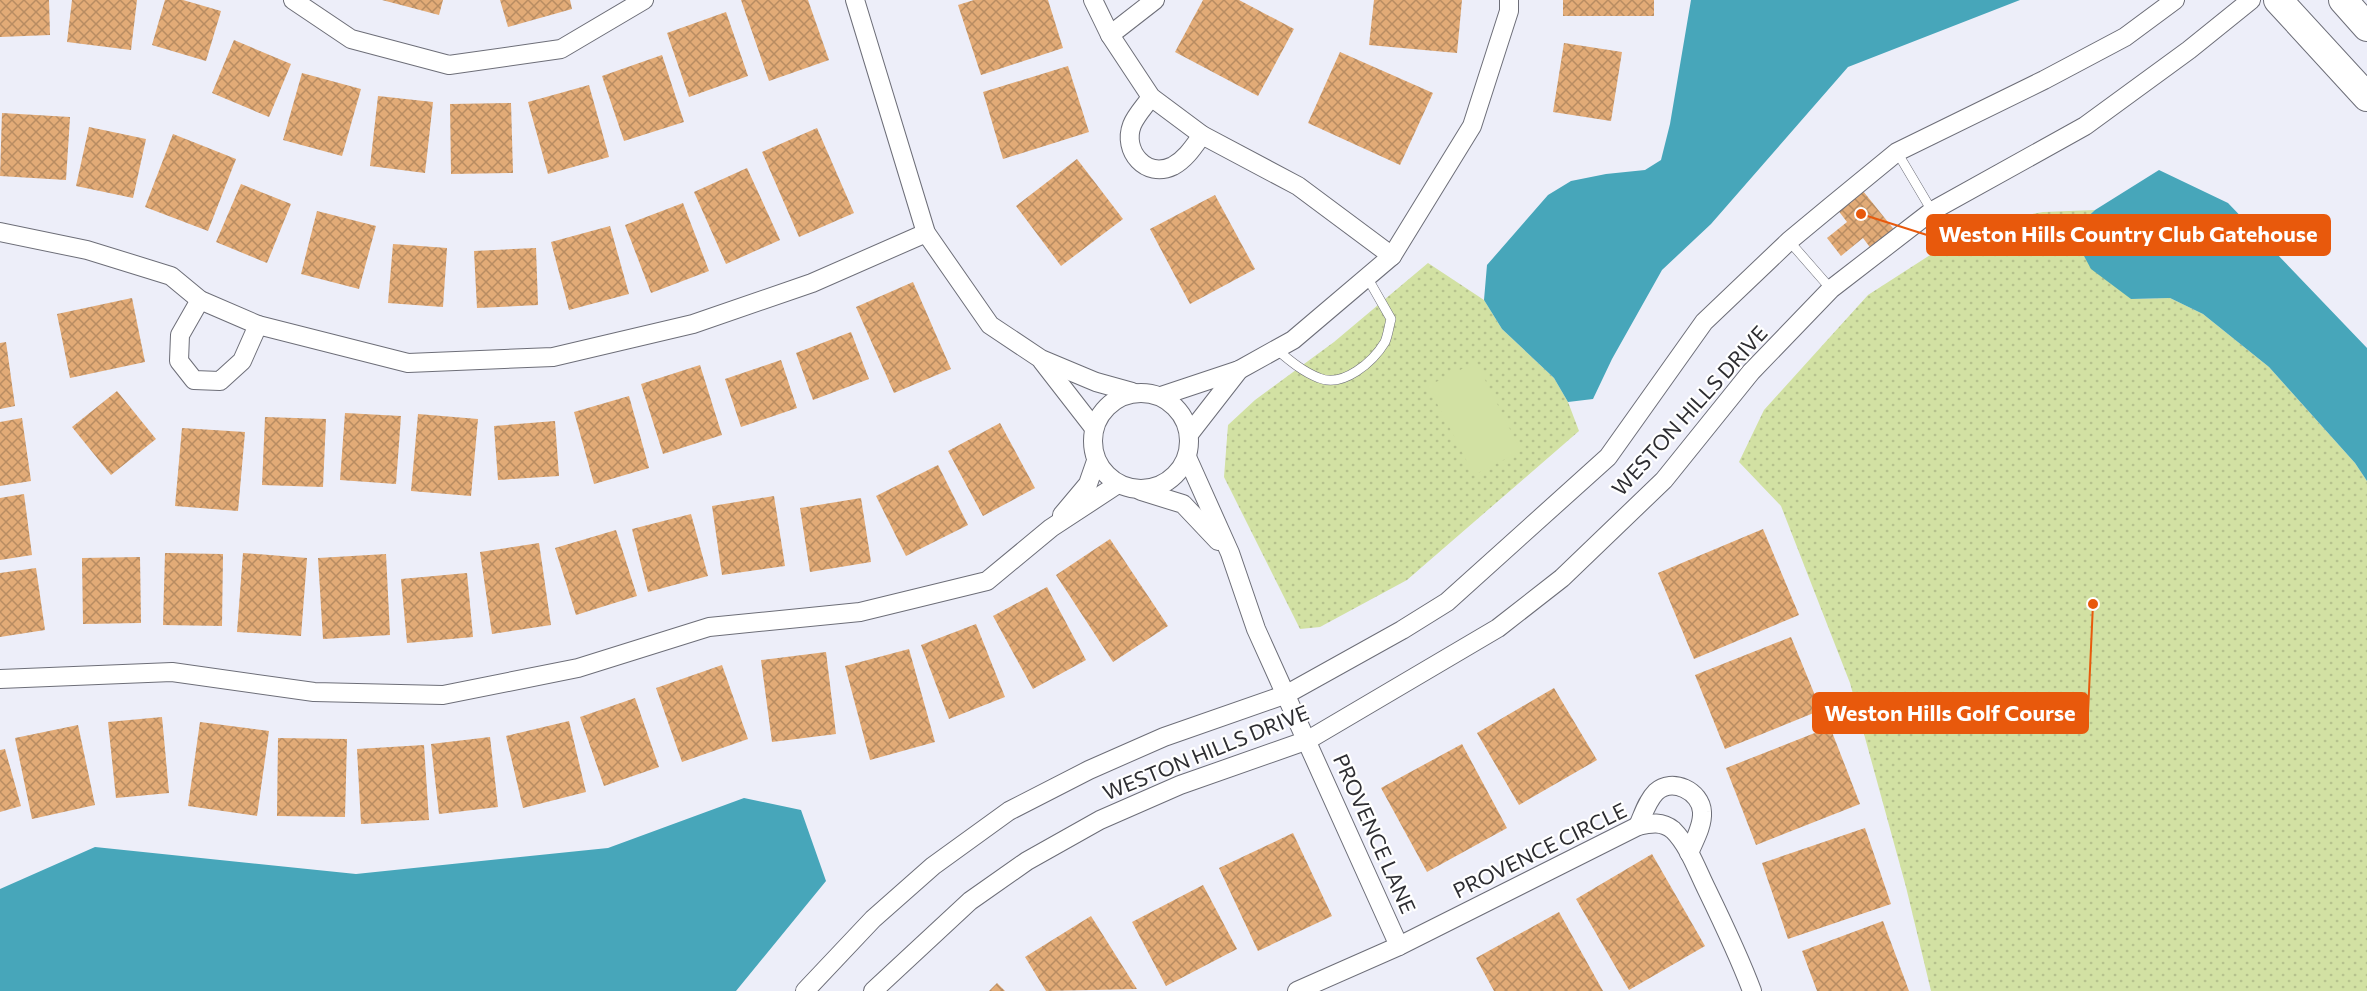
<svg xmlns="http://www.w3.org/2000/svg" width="2367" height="991" font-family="Commissioner,sans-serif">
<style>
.grass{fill:url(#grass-dots)}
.pitch{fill:#d2e1a3}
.water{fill:#47a6ba}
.building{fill:url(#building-cross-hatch)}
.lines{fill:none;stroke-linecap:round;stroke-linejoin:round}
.lane-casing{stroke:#6d6e78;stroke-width:10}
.street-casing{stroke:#6d6e78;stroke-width:20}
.primary-casing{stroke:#6d6e78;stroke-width:30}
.lane{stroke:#fff;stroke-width:9}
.street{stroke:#fff;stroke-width:18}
.primary{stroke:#fff;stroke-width:28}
.labels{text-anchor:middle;stroke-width:4.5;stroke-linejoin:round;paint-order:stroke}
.street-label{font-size:21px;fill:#2d2d31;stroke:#fff}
.leader{fill:none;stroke:#e8590c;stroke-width:2}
.callout-dot{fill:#e8590c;stroke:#fff;stroke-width:2}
.callout{fill:#e8590c;stroke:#e8590c;stroke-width:2}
.callout-label{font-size:22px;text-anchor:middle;font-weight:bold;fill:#fff}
</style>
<defs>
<pattern id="grass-dots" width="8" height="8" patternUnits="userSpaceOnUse" patternTransform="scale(1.5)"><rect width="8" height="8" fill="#d2e1a3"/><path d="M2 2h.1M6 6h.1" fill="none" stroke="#b5c18d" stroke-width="1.8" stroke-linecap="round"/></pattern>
<pattern id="building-cross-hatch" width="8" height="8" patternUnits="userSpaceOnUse" patternTransform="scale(1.5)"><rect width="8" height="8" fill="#e2ab77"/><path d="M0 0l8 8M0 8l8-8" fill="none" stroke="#b88c62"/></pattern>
</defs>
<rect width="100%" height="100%" fill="#edeef9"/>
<!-- grass -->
<g class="grass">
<polygon points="2095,210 2083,221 2131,299 2170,298 2203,314 2269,367 2355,463 2367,481 2367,991 1931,991 1906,887 1850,683 1781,506 1739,462 1764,410 1868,295 1941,248 1996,221 2043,212"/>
<polygon points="1428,263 1484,300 1502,329 1554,378 1568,402 1579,431 1407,580 1320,627 1300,629 1224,477 1228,425 1255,400 1334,342"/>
</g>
<!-- pitch -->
<polygon class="pitch" points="1476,362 1521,451 1474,475 1428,386"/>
<!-- water -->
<g class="water">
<polygon points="1691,0 2020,0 1848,67 1711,224 1662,270 1612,359 1593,399 1568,402 1554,378 1502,329 1484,300 1487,265 1548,195 1571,181 1606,174 1645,170 1661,160 1670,124"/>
<polygon points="2159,170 2228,203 2367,348 2367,481 2355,463 2269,367 2203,314 2170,298 2131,299 2091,269 2076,241 2083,221 2095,210"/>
<polygon points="744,798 801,810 826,881 736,991 0,991 0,889 95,847 356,874 608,848"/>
</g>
<!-- building -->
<g class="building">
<polygon points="0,0 49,0 50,35 0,37"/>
<polygon points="72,0 137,0 131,50 67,42"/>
<polygon points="165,0 183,0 221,11 206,61 152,45"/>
<polygon points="382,0 443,0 439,15"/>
<polygon points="500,0 570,0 572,9 508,27"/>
<polygon points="741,0 808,0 829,60 769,81"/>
<polygon points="974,0 1048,0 1063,48 981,75 958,5"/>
<polygon points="1203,0 1239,0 1294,29 1258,96 1175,52"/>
<polygon points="1374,0 1462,0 1457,53 1369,45"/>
<rect x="1563" y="0" width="91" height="16"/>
<polygon points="726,12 748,76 689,97 667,33"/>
<polygon points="234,40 291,64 269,117 212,93"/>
<polygon points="1564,43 1622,52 1611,121 1553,112"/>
<polygon points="1340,52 1433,93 1400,165 1308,123"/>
<polygon points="662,55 684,122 624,141 602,76"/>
<polygon points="1068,66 1089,132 1003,159 983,92"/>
<polygon points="302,73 361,89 342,156 283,140"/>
<polygon points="589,85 609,157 548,174 528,102"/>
<polygon points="378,96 433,102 425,173 370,166"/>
<polygon points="511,103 513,173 451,174 450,104"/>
<polygon points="2,113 70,117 66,180 0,176"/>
<polygon points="89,127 146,139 133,198 76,186"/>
<polygon points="817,128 854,213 799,237 762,152"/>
<polygon points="173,134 236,159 208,231 145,207"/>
<polygon points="1077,159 1123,219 1061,266 1016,206"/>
<polygon points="747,168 780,240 726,264 694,192"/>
<polygon points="241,184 291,204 267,263 216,242"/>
<polygon points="1859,186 1896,232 1872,250 1863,238 1841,256 1827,238 1847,222 1834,205"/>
<polygon points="1215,195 1255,269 1190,304 1150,229"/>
<polygon points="683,203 709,271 651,293 625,225"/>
<polygon points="317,211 376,226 359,289 301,274"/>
<polygon points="610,226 629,294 569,310 551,242"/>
<polygon points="393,244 447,248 443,307 388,303"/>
<polygon points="536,248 538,305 477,308 474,251"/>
<polygon points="913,282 951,369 894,393 856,307"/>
<polygon points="132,298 145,362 70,378 57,314"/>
<polygon points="851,332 869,379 813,400 796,353"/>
<polygon points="6,342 15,406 0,409 0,343"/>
<polygon points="781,360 797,408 741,427 725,379"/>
<polygon points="700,365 722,435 663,454 641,384"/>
<polygon points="117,391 156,439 111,475 72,427"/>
<polygon points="629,396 649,468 594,484 574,412"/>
<polygon points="345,413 401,416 396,484 340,480"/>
<polygon points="418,414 478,419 471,496 411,491"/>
<polygon points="265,417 326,419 323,487 262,485"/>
<polygon points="22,418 31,481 0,486 0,422"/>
<polygon points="555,421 559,476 498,480 494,426"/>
<polygon points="1000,423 1035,488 983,516 948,451"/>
<polygon points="182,428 245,432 238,511 175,506"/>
<polygon points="938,465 968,525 906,556 876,496"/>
<polygon points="24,494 32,555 0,560 0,498"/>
<polygon points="774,496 785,566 722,575 712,506"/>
<polygon points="861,498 871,562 810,572 800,508"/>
<polygon points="691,514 708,576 648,592 632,529"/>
<polygon points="1763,529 1799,615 1694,659 1658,573"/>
<polygon points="616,530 637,596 576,615 555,548"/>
<polygon points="1110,539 1168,626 1113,662 1056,575"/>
<polygon points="539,543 551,625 492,634 480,552"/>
<polygon points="165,553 223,554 222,626 163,625"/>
<polygon points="243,553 307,558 301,636 237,632"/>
<polygon points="386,554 390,635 323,639 318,558"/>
<polygon points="140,557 141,623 83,624 82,558"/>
<polygon points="36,568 45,630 0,637 0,573"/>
<polygon points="467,573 473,637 407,643 401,579"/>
<polygon points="1047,587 1086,660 1033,689 993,616"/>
<polygon points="976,624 1005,697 949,719 921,645"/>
<polygon points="1791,637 1821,710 1725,749 1695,675"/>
<polygon points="909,649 935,742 870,760 845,666"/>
<polygon points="826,652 836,734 772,742 761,660"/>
<polygon points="722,665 748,739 682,762 656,688"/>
<polygon points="1554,688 1597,760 1519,805 1477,733"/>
<polygon points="635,698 659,767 604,786 580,717"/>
<polygon points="162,717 169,793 116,798 108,722"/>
<polygon points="569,721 586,792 523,808 506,736"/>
<polygon points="200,722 269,731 257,816 188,806"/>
<polygon points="78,725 95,805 32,819 15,738"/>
<polygon points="1830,727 1860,804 1756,845 1726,768"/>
<polygon points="490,737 498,807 439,814 431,744"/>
<polygon points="278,738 347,739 345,817 277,816"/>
<polygon points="1462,744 1507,828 1427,872 1381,788"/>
<polygon points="424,745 429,820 361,824 357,749"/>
<polygon points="5,749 21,806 0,812 0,750"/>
<polygon points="1865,828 1891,904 1788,939 1762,863"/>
<polygon points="1293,833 1332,916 1258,951 1219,868"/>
<polygon points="1652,854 1705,946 1629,990 1576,899"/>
<polygon points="1203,885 1237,949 1166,986 1132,922"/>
<polygon points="1559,912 1603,991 1494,991 1476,958"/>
<polygon points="1091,916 1137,989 1046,991 1025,957"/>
<polygon points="1883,921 1909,991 1817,991 1802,951"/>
<polygon points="997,983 1005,991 989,991"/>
</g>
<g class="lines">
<!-- lane casing -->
<g class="lane-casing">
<g id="lane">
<polyline points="1897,152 1932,211"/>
<polyline points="1789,241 1831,289"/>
<path d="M1276,349C1289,360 1303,372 1319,378C1343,388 1373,362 1385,342C1388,335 1389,326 1391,319L1367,277"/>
</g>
</g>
<!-- street casing -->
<g class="street-casing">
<g id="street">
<polyline points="293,0 351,39 449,65 561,49 644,0"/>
<polyline points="855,0 926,233 990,325 1041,359 1096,382 1132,392"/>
<polyline points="1093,0 1110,35 1151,97 1202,135 1298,186 1392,256"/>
<polyline points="1110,35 1155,0"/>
<path d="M1151,97C1145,106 1136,115 1132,125C1122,151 1146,179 1173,166C1186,159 1194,146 1202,135"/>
<polyline points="0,232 87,250 171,276 200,300 258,325 408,363 553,357 693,324 812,283 926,233"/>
<polyline points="200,300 180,335 179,361 194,380 220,381 242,361 258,325"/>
<polyline points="1042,361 1094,428"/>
<circle cx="1141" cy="441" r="48"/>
<polyline points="1161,396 1239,370 1293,340 1392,256 1472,126 1509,11 1509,0"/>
<polyline points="1190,433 1239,370"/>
<polyline points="1187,457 1230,553 1256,629 1399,946"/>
<polyline points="1141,491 1183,504 1218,541"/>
<polyline points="1062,515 1088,484 1096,461"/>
<polyline points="0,679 172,672 314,692 443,695 578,668 709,627 860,612 987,581 1051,528 1118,484"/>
<path d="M1638,826C1643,815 1647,801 1656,792C1672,777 1701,791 1702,812C1703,826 1694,841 1689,853"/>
<polyline points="805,991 873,919 933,866 1009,811 1089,770 1164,737 1287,694 1402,630 1447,602 1608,457 1704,322 1789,241 1830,207 1897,152 2044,80 2125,37 2175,0"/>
<polyline points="873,991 970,901 1027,861 1100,820 1180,785 1308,740 1498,628 1562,578 1664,480 1751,372 1831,289 1932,211 2085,126 2189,50 2251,0"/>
<path d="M1297,991L1399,946L1638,826C1651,823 1662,821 1673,830C1689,846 1697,870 1707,890C1723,923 1739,956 1752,991"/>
</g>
</g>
<!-- primary casing -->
<g class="primary-casing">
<g id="primary">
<polyline points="2278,0 2367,97"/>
<polyline points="2343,0 2367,27"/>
</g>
</g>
<!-- lane -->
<use href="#lane" class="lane"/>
<!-- street -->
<use href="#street" class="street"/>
<!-- primary -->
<use href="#primary" class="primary"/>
</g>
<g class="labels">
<!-- street labels -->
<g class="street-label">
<text transform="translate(1690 411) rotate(-48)" y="7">WESTON HILLS DRIVE</text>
<text transform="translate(1206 753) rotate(-22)" y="7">WESTON HILLS DRIVE</text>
<text transform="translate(1374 834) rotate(66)" y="7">PROVENCE LANE</text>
<text transform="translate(1540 851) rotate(-26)" y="7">PROVENCE CIRCLE</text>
</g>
</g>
<!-- callouts -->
<path class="leader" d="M1861 214L1927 235M2093 604L2088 713"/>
<g class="callout-dot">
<circle cx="1861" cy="214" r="6"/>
<circle cx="2093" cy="604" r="6"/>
</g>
<g class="callout">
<rect x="1927" y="215" width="403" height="40" rx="6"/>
<rect x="1813" y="693" width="275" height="40" rx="6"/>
</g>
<g class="callout-label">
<text x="2128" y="242">Weston Hills Country Club Gatehouse</text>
<text x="1950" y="721">Weston Hills Golf Course</text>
</g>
</svg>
